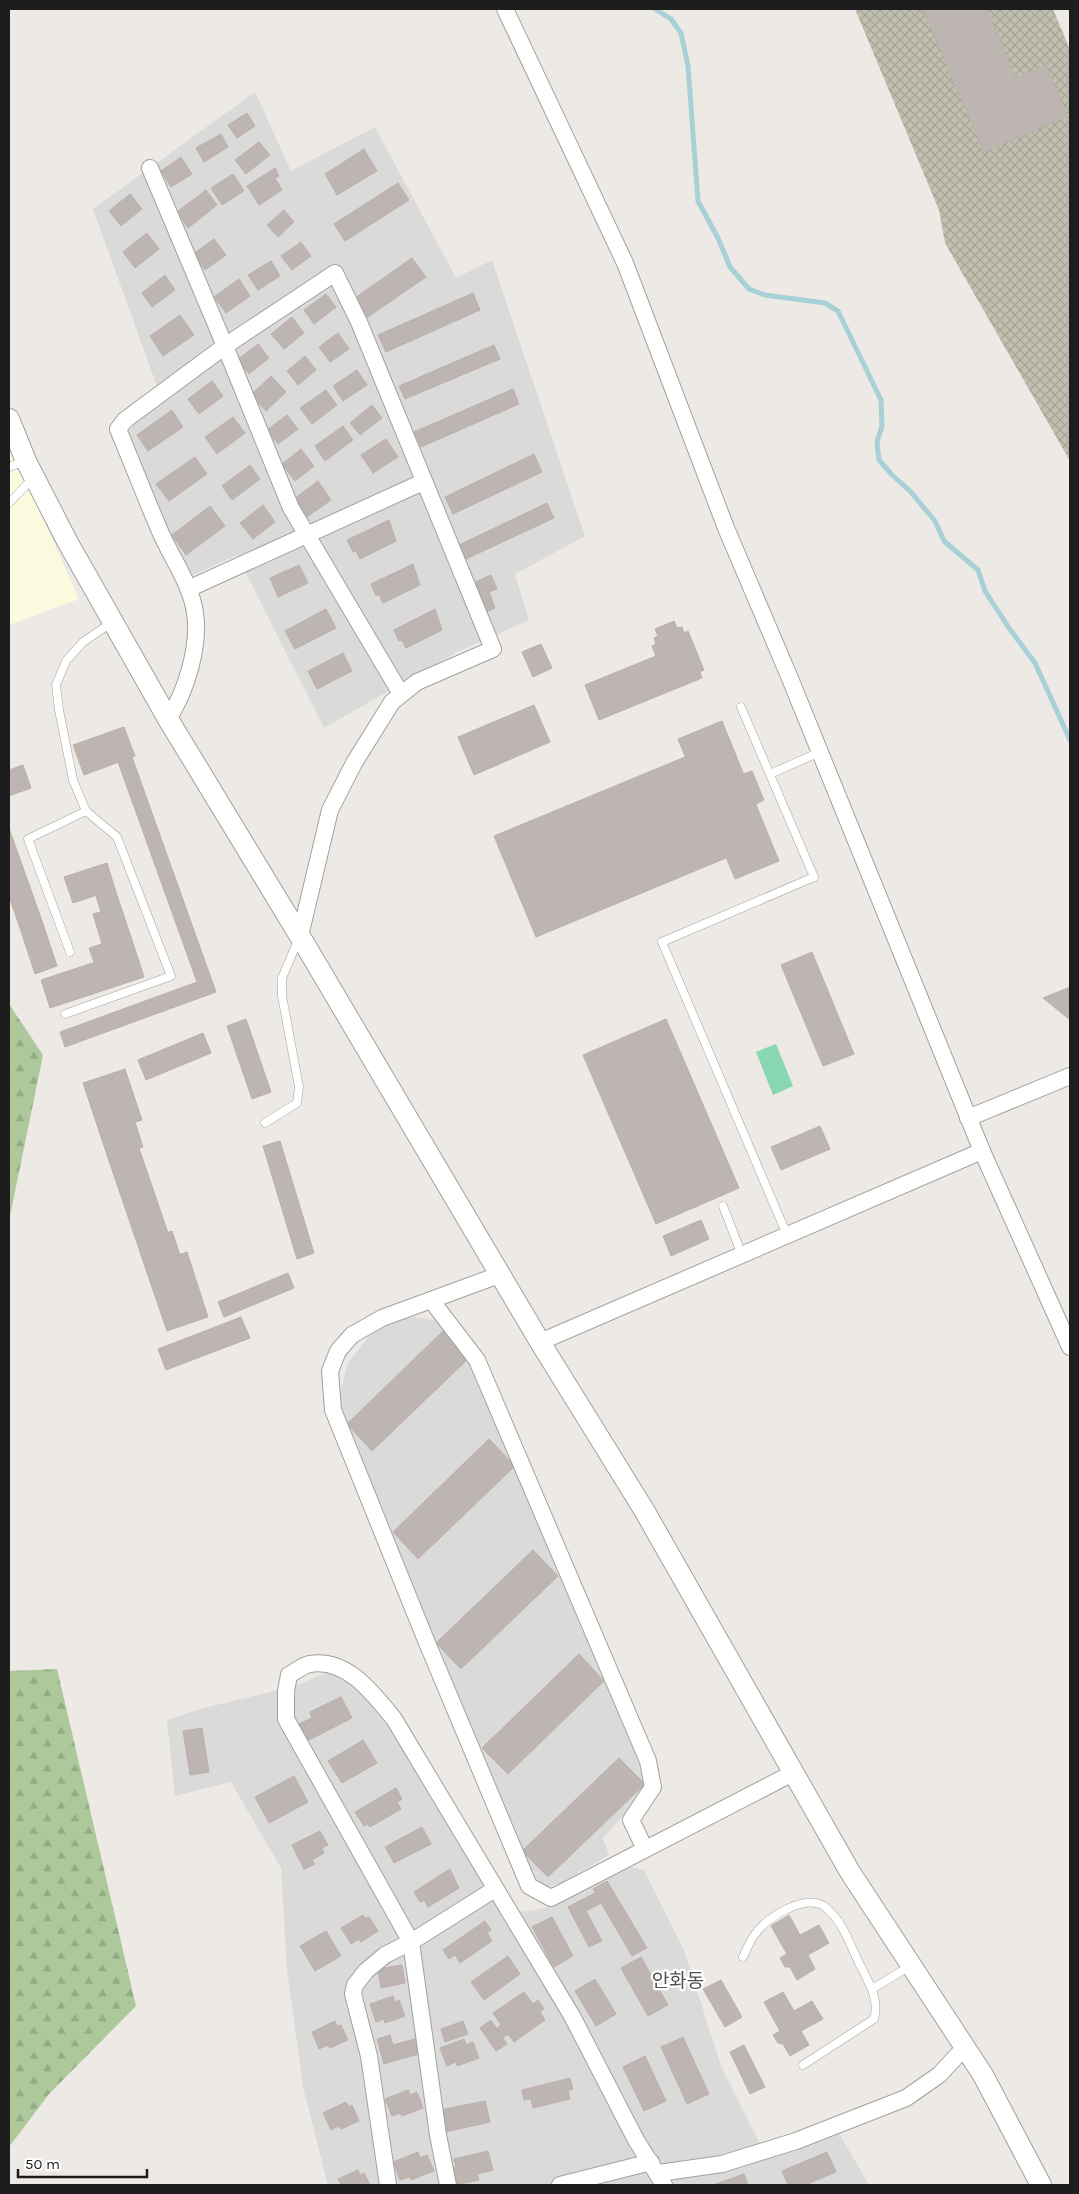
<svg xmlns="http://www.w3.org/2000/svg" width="1079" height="2194" font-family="Karla,'Noto Sans KR',sans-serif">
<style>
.residential{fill:#dbdada}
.education{fill:#fcfade}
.construction{fill:url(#construction-cross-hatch)}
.forest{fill:url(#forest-firs)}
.pitch{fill:#88d6b2}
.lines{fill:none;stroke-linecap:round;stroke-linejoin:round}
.stream{stroke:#a8d0d7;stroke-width:5}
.building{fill:#bdb5b1;stroke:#beafa8}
.service-casing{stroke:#a1a1a1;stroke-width:9}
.minor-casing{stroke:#a1a1a1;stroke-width:18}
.tertiary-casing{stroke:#a1a1a1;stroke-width:22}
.service{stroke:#fff;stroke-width:8}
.minor{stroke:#fff;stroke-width:16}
.tertiary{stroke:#fff;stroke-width:20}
.labels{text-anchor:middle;stroke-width:4.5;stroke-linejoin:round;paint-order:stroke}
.quarter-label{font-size:19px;fill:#505050;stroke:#fff}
</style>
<defs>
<pattern id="construction-cross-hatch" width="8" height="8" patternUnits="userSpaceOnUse" patternTransform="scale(1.25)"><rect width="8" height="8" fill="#c1c0b0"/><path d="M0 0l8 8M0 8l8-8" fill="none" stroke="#a5a597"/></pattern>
<pattern id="forest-firs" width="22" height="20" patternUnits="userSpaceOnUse" patternTransform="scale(1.25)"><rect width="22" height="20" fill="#adc99c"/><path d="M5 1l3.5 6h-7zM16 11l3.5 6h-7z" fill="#94ac86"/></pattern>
</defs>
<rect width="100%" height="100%" fill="#ede9e4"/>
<!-- residential -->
<g class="residential">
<polygon points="255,92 291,171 375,127 456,278 492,260 585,536 515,574 529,620 459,651 324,728 237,555 189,577 164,527 129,432 136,421 162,400 93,209"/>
<polygon points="414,1317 435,1320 447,1327 472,1357 646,1773 649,1787 603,1838 609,1855 563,1882 545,1888 532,1874 343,1419 340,1393 348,1363 368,1337 387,1324"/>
<polygon points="328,1672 361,1686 414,1768 492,1897 521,1912 545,1908 622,1866 644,1870 684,1950 721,2066 760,2144 833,2123 869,2185 328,2185 303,2087 287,1969 281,1868 231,1782 175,1796 167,1720 200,1709 295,1686"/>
</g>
<!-- education -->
<polygon class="education" points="9,442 79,599 9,625"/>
<!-- construction -->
<polygon class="construction" points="855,9 1053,9 1070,50 1070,461 945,243 939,210"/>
<!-- forest -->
<g class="forest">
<polygon points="9,1004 43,1055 9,1221"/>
<polygon points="57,1669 136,2006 49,2094 9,2147 9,1671"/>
</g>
<!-- pitch -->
<polygon class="pitch" points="776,1044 793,1086 773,1095 756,1052"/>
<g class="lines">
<!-- stream -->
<polyline class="stream" points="655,9 671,19 681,33 688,66 698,201 718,238 730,267 749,289 765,295 825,303 838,311 881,400 882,426 877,442 879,460 892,475 910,491 935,521 944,541 978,570 985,591 1009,628 1035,663 1070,740"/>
</g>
<!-- building -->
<g class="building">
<polygon points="923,9 987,9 1011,66 957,90"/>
<polygon points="1046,65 1067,116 1038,129 1016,78"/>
<polygon points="1011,66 1038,129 984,152 957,90"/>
<polygon points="247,113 255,126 237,138 228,125"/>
<polygon points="221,134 228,147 204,162 196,148"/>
<polygon points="259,142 270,155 246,174 235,160"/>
<polygon points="364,149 377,171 337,195 325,174"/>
<polygon points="181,157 192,174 171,187 161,171"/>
<polygon points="275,168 279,176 275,178 282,190 259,205 247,186"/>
<polygon points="233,174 244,191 222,205 211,188"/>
<polygon points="398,183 409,200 345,241 334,224"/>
<polygon points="206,190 217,205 188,228 177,212"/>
<polygon points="130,194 142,209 121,226 109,211"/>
<polygon points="284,210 294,222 278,237 267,225"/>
<polygon points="147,233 159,249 135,268 123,252"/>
<polygon points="214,239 226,255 205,270 193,254"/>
<polygon points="301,242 311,256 292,270 281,256"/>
<polygon points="412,258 426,277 365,319 352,300"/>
<polygon points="271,261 280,276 258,290 248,275"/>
<polygon points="165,275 175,290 152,307 142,293"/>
<polygon points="239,279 250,296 226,313 214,297"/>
<polygon points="473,293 480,310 386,352 378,335"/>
<polygon points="326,294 336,307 314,324 304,310"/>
<polygon points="180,315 194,335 163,356 150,336"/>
<polygon points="292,317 304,333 284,349 271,334"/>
<polygon points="338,333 349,349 330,362 319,347"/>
<polygon points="258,344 269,358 249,374 237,360"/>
<polygon points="494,345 500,359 405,399 399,386"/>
<polygon points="305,356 316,370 298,385 287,371"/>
<polygon points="357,370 367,385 343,401 333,386"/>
<polygon points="271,376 286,392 266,411 251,395"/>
<polygon points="212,381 223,396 199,414 188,399"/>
<polygon points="513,389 519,404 421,447 414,432"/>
<polygon points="326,390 337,405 312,424 300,408"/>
<polygon points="372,405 382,418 360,435 350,423"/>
<polygon points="172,410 183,427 148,451 137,435"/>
<polygon points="287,415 298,429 278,444 267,430"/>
<polygon points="233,417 245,433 217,454 205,437"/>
<polygon points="343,426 353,440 325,461 315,446"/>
<polygon points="386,439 398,457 373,473 361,455"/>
<polygon points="301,449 314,466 295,481 282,464"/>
<polygon points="534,454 542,472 453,514 445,497"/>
<polygon points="195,457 207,474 169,501 156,484"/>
<polygon points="250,465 260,479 232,500 222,486"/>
<polygon points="318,481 331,500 307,517 294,499"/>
<polygon points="547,503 554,518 464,560 457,546"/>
<polygon points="263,505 275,522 253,539 240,523"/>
<polygon points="210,506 225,526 186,555 172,535"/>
<polygon points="389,520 396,541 360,559 356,551 353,552 347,540"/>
<polygon points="413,564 420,585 383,603 379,594 376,596 371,584"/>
<polygon points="299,565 308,583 278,597 270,578"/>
<polygon points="491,575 497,589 489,592 495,608 483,613 471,584"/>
<polygon points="326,609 336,628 295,649 285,631"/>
<polygon points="435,609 442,630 406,648 402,640 399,641 394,630"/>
<polygon points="674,621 677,628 682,627 684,633 688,631 704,670 700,672 702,678 675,689 672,683 667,685 652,646 656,644 654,638 658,636 655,629"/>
<polygon points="541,644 552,668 533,677 522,652"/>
<polygon points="343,653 352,671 317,689 308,671"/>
<polygon points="656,656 667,685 672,683 675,689 599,720 585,685"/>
<polygon points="534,705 550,742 474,775 458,737"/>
<polygon points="722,721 779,861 735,879 678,739"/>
<polygon points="124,727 135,756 84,775 73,745"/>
<polygon points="132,757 216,992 65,1047 60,1032 197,982 118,762"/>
<polygon points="685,757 726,858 536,937 494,836"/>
<polygon points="23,765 31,788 9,796 9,770"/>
<polygon points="752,771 764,800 756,804 743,774"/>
<polygon points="9,828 42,921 20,928 9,896"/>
<polygon points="107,863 115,889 73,903 64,877"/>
<polygon points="115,889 135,949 115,955 111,941 102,944 93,914 101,912 96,896"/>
<polygon points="42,921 57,966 35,974 20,928"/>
<polygon points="111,941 115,955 94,962 89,948"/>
<polygon points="135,949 144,977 50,1008 41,980"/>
<polygon points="812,952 854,1054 823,1066 781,965"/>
<polygon points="1070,987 1070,1020 1043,998"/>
<polygon points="246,1019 271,1092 252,1099 227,1026"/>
<polygon points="666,1019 739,1188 656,1224 583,1055"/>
<polygon points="203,1033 211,1053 146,1080 138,1060"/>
<polygon points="125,1069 142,1120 100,1134 83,1083"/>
<polygon points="135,1122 143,1147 108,1158 100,1134"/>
<polygon points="820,1126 830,1149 781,1170 771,1147"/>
<polygon points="280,1141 314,1253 297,1259 263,1146"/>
<polygon points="139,1148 168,1233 137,1243 108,1158"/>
<polygon points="701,1220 709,1239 671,1256 663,1236"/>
<polygon points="172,1231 180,1255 145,1267 137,1243"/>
<polygon points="187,1252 208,1317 167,1331 145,1267"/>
<polygon points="288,1273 294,1288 224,1317 218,1302"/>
<polygon points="241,1317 250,1338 187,1362 179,1341"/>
<polygon points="443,1331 469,1358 372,1451 347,1424"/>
<polygon points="179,1341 187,1362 166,1370 158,1349"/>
<polygon points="489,1439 515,1466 418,1559 393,1532"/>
<polygon points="533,1550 558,1576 461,1669 436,1643"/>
<polygon points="579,1654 604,1681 508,1774 482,1748"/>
<polygon points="341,1697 352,1718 307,1741 299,1724 312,1718 310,1712"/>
<polygon points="202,1728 209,1772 190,1775 183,1731"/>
<polygon points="363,1740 377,1763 342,1783 328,1761"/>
<polygon points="619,1758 645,1784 548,1877 522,1851"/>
<polygon points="294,1776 308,1802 269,1823 255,1797"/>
<polygon points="396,1788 402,1799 397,1802 401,1809 370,1827 368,1824 364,1826 355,1812"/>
<polygon points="422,1827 431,1844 394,1863 385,1847"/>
<polygon points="320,1831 328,1845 322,1848 324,1853 312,1860 315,1864 304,1869 292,1845"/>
<polygon points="450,1869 459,1888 428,1907 424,1900 420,1902 414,1892"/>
<polygon points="607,1881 647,1948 632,1956 593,1889"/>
<polygon points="595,1893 601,1903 586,1911 602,1941 589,1947 568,1907"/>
<polygon points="363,1915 365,1919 369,1917 378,1931 361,1942 359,1939 351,1944 341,1928"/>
<polygon points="789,1915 800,1935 819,1925 829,1943 808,1955 815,1969 797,1980 790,1967 785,1967 780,1958 787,1954 771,1926"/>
<polygon points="552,1917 573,1956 554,1967 532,1927"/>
<polygon points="485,1921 491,1930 487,1933 492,1941 460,1963 455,1955 449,1959 443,1950"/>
<polygon points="326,1931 341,1956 315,1971 300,1946"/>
<polygon points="508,1956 520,1974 484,2000 471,1982"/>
<polygon points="641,1957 668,2005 648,2016 621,1968"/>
<polygon points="402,1965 405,1983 381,1988 378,1969"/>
<polygon points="595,1979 616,2014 596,2026 575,1991"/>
<polygon points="721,1980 742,2017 725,2027 703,1989"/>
<polygon points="524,1992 533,2004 538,2000 544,2009 540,2012 545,2020 514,2042 508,2034 503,2038 496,2029 501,2025 493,2013"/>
<polygon points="783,1992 794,2011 812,2001 823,2019 801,2031 809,2045 790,2056 783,2044 778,2043 773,2035 780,2031 764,2002"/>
<polygon points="393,1996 395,2002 399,2000 405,2016 385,2023 384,2019 376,2022 370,2004"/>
<polygon points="491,2020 507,2044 496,2051 480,2028"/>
<polygon points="335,2021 337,2026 341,2025 348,2040 330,2048 328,2045 319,2049 312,2032"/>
<polygon points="463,2021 468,2034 445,2042 441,2029"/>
<polygon points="390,2035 397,2060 384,2064 377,2039"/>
<polygon points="683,2037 709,2094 687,2104 661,2047"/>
<polygon points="418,2038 423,2053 397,2060 393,2045"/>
<polygon points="464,2039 466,2045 473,2042 479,2058 457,2066 456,2062 447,2066 440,2048"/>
<polygon points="744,2045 765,2087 750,2094 730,2052"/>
<polygon points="645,2056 666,2101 644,2111 623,2067"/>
<polygon points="570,2078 573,2089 568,2090 570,2099 533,2108 531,2099 524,2100 522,2090"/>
<polygon points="408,2090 410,2095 417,2092 423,2108 402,2116 400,2113 392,2116 385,2099"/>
<polygon points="485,2101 490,2122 445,2132 440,2110"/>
<polygon points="346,2102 349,2107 352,2105 359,2121 341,2129 339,2126 331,2130 323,2113"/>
<polygon points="488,2151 493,2170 477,2174 479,2180 455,2185 451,2168 456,2167 454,2159"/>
<polygon points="418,2152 420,2158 427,2155 434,2171 411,2180 410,2177 400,2180 393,2162"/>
<polygon points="827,2152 836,2172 805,2185 788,2185 782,2171"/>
<polygon points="358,2170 360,2175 364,2173 370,2185 341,2185 338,2179"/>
<polygon points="744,2174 748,2185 713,2185"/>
</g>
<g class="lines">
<!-- service casing -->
<g class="service-casing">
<g id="service">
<polyline points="9,467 24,461"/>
<polyline points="9,503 33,478"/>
<polyline points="741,707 814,877 662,942 787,1235"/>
<polyline points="770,774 820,752"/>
<polyline points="70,952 28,839 86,811"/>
<polyline points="65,1014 171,976 117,837 86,811 73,780 59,710 56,685 66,661 83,642 111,623"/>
<polyline points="265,1123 297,1103 299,1087 282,996 282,978 299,938"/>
<polyline points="723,1206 742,1255"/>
<path d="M743,1957C747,1949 750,1940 756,1933C767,1917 806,1893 825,1907C842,1920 850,1944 859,1963C868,1981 880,1999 874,2019L803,2065"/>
<polyline points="872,1989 910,1966"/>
</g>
</g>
<!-- minor casing -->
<g class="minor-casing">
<g id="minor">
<polyline points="505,9 625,263 726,528 789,676 982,1151 1070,1347"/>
<polyline points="150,168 225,346 291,508 401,694"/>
<polyline points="188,589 423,482"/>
<path d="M168,719C186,692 200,646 195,613C191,583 170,556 159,529C145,496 132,463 118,429L125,420L225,346L335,273L359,322L493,649L417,682L392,702L354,763L330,810L300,936"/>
<polyline points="968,1118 1070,1076"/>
<polyline points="499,1275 382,1318 352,1335 338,1351 330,1371 333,1410 425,1638 529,1886 551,1898 793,1773"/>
<polyline points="431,1300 477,1360 648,1761 653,1787 631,1820 645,1849"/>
<polyline points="540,1342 982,1151"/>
<polyline points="659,2173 722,2164 796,2141 906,2098 939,2075 965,2047"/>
<polyline points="388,2185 369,2056 353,1994 355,1985 366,1971 385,1955 411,1942 495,1889"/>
<path d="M448,2185L438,2135L411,1942L286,1719V1691L289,1675C295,1672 303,1665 310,1664C347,1658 373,1693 394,1719L572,2016L636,2140L664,2185"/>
<polyline points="560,2185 651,2162"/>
</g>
</g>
<!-- tertiary casing -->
<g class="tertiary-casing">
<polyline id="tertiary" points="9,419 26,461 67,541 168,719 307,948 540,1342 644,1510 850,1872 983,2075 1041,2185"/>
</g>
<!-- service -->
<use href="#service" class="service"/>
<!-- minor -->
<use href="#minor" class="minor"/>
<!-- tertiary -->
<use href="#tertiary" class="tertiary"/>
</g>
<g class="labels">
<!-- quarter labels -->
<g class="quarter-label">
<text x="678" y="1987">안화동</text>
</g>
</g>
<!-- border -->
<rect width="1079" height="2194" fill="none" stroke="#1d1d1d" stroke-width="20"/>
<!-- scale -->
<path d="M18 2169v8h129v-8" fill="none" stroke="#1d1d1d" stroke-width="2.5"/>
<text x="25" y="2169" font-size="15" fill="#1d1d1d" stroke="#ffffff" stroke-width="4" paint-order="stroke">50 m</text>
</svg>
